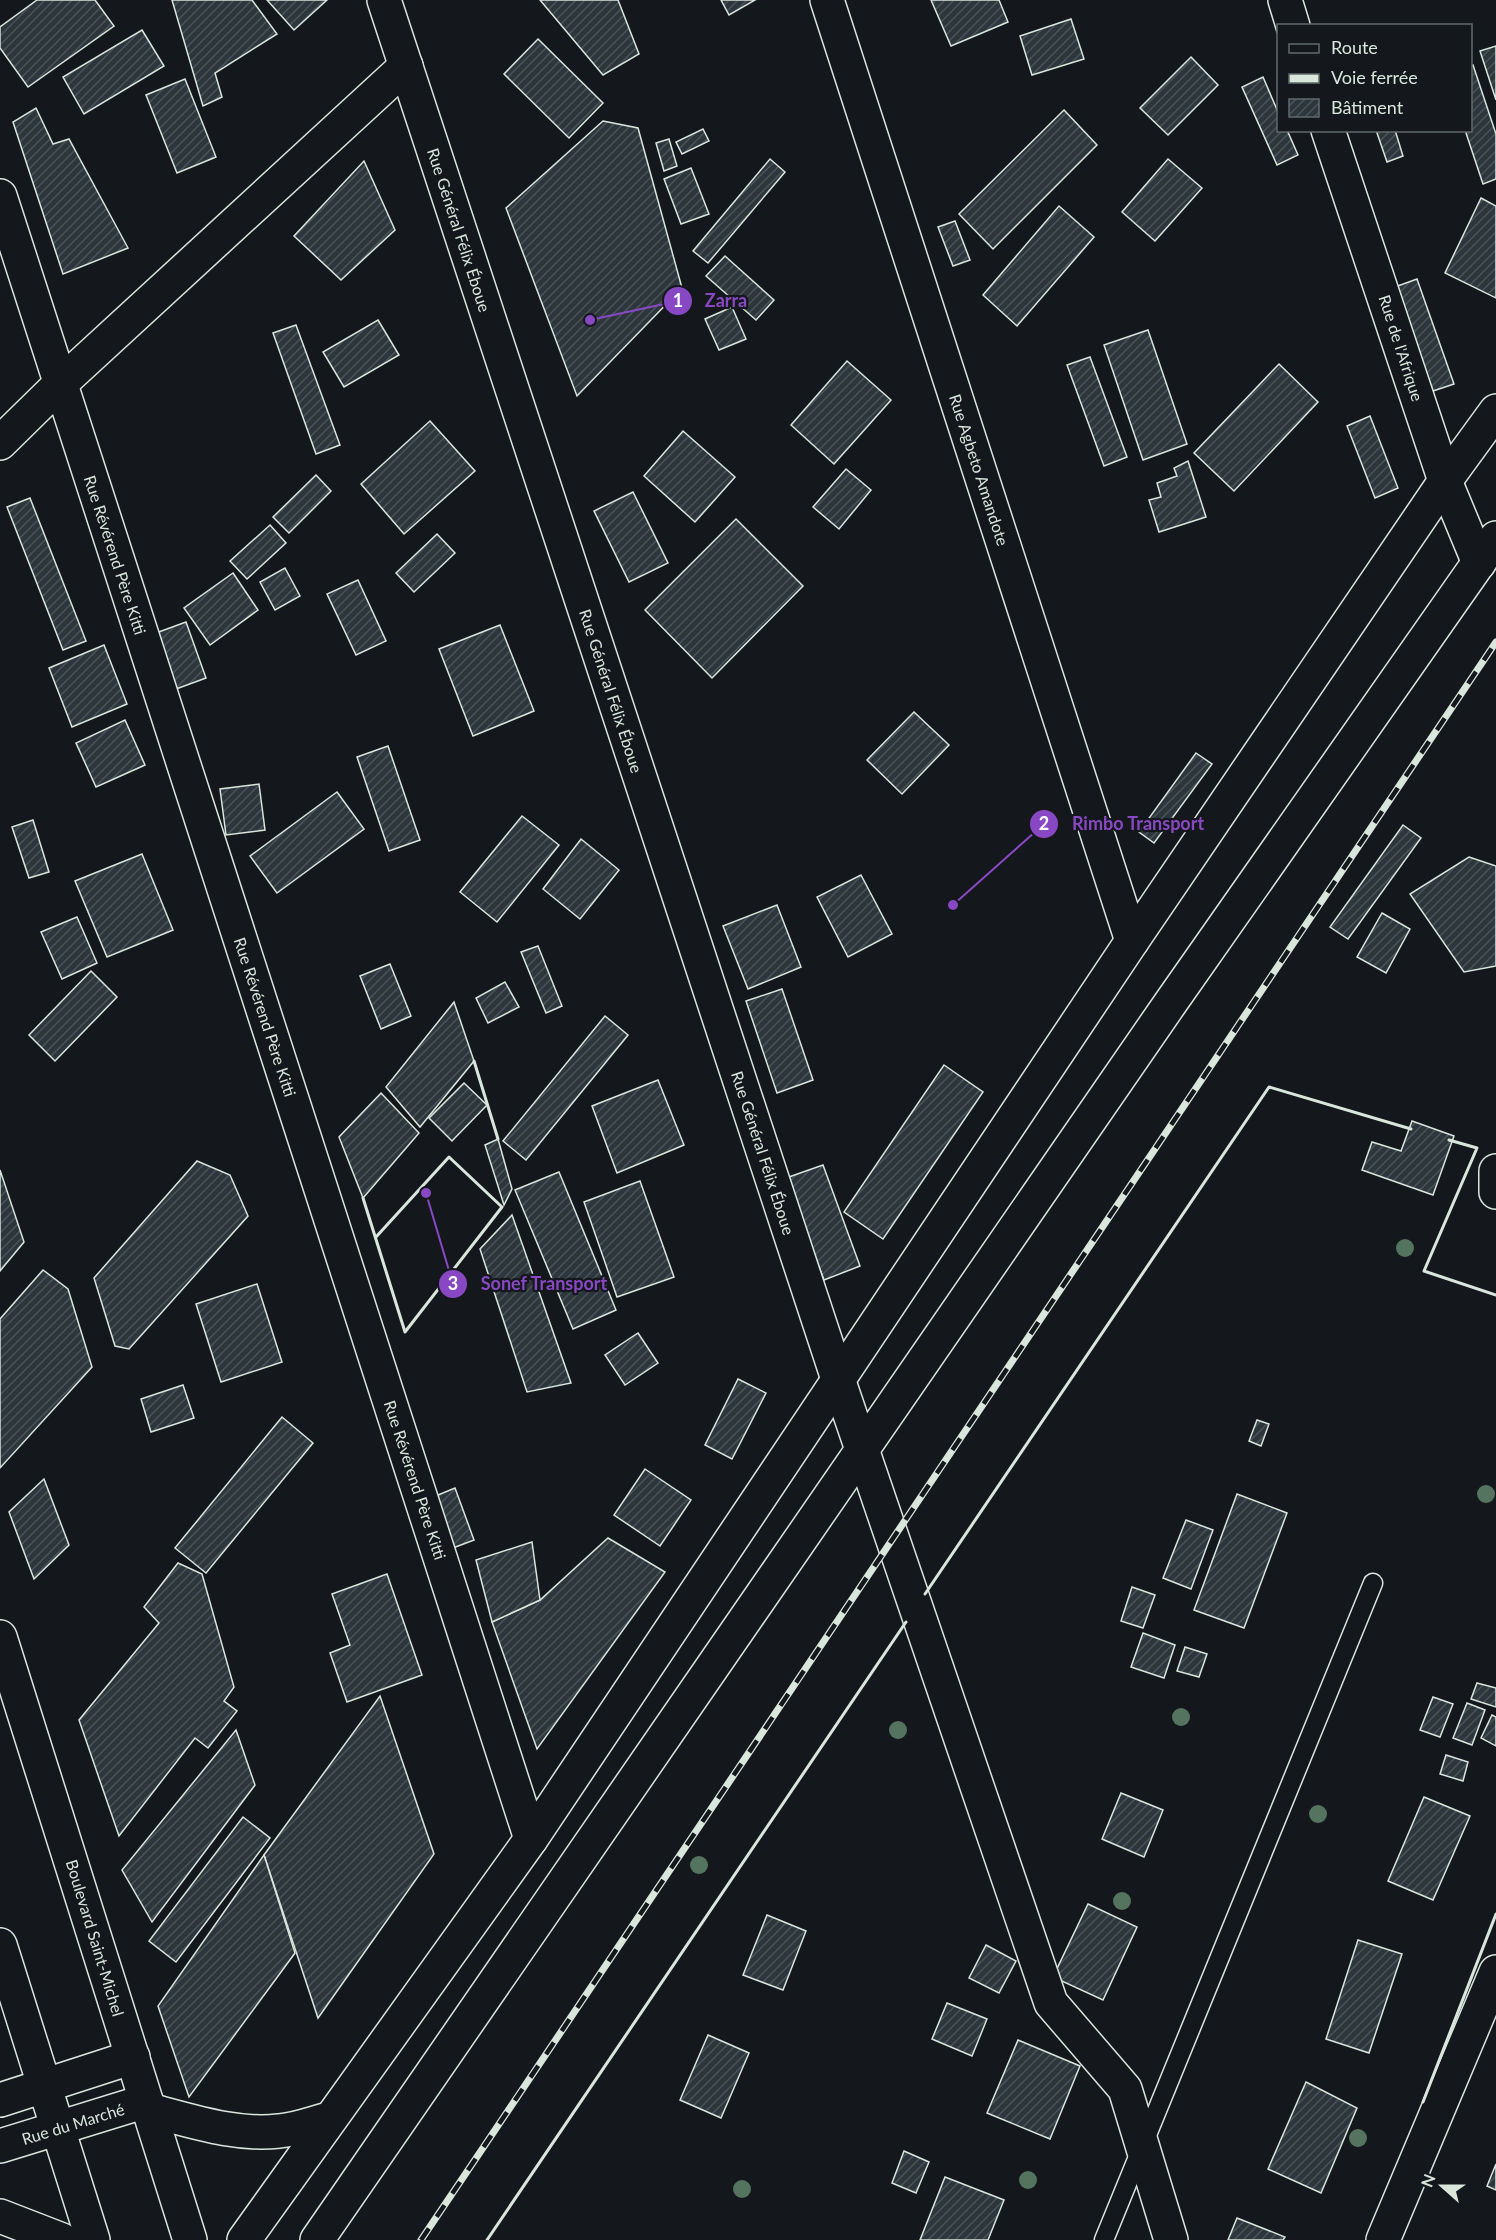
<svg xmlns="http://www.w3.org/2000/svg" width="1496" height="2240" font-family="Lato,sans-serif">
<style>
.building{fill:url(#building-hatch);stroke:#d8e6dc;stroke-width:1.5}
.lines{fill:none;stroke-linecap:round;stroke-linejoin:round}
.service-casing{stroke:#d8e6dc;stroke-width:21}
.minor-casing{stroke:#d8e6dc;stroke-width:36}
.tertiary-casing{stroke:#d8e6dc;stroke-width:36}
.secondary-casing{stroke:#d8e6dc;stroke-width:36}
.primary-casing{stroke:#d8e6dc;stroke-width:36}
.service{stroke:#14181c;stroke-width:18}
.minor{stroke:#14181c;stroke-width:33}
.tertiary{stroke:#14181c;stroke-width:33}
.secondary{stroke:#14181c;stroke-width:33}
.primary{stroke:#14181c;stroke-width:33}
.rail-casing{stroke:#d8e6dc;stroke-width:7}
.rail{stroke:#14181c;stroke-width:4.5;stroke-dasharray:14;stroke-linecap:butt}
.wall{stroke:#d8e6dc;stroke-width:3}
.tree{fill:#55745f}
.labels{text-anchor:middle;stroke-width:4.5;stroke-linejoin:round;paint-order:stroke}
.street-label{font-size:16px;fill:#d8e6dc;stroke:#14181c}
.leader{fill:none;stroke:#8948c3;stroke-width:2}
.callout-dot{fill:#8948c3;stroke:#14181c;stroke-width:2}
.mark-label{font-size:18px;text-anchor:middle;font-weight:bold;fill:#fff}
.callout-label{font-size:18px;text-anchor:middle;font-weight:bold;fill:#8948c3;stroke:#14181c;stroke-width:4.5;stroke-linejoin:round;paint-order:stroke}
</style>
<defs>
<pattern id="building-hatch" width="6" height="6" patternUnits="userSpaceOnUse" patternTransform="scale(1.5)"><rect width="6" height="6" fill="#2c363c"/><path d="M-1 1l2-2M0 6l6-6M5 7l2-2" fill="none" stroke="#4a5358"/></pattern>
</defs>
<rect width="100%" height="100%" fill="#14181c"/>
<!-- building -->
<g class="building">
<polygon points="37,0 95,0 114,26 28,87 0,48 0,27"/>
<polygon points="172,0 252,0 277,34 215,73 222,97 203,106"/>
<polygon points="267,0 327,0 294,30"/>
<polygon points="540,0 618,0 639,54 603,75"/>
<polygon points="721,0 755,0 729,15"/>
<polygon points="931,0 999,0 1008,22 951,46"/>
<polygon points="1071,19 1084,59 1032,75 1020,36"/>
<polygon points="142,30 164,66 84,114 63,77"/>
<polygon points="538,39 603,103 569,138 504,74"/>
<polygon points="1496,46 1496,100 1480,51"/>
<polygon points="1191,57 1218,85 1168,135 1140,108"/>
<polygon points="1473,65 1496,134 1496,179 1483,184 1465,130 1470,130 1470,66"/>
<polygon points="1263,77 1278,112 1278,130 1287,130 1298,155 1277,165 1242,87"/>
<polygon points="185,79 216,157 177,173 146,95"/>
<polygon points="36,108 53,144 69,139 128,248 63,274 13,122"/>
<polygon points="1064,110 1097,145 993,249 959,214"/>
<polygon points="603,121 638,128 682,288 577,396 506,208"/>
<polygon points="703,129 709,141 682,154 676,142"/>
<polygon points="1376,130 1395,130 1403,156 1387,162"/>
<polygon points="669,139 677,166 664,171 656,143"/>
<polygon points="770,159 785,172 708,263 693,251"/>
<polygon points="1168,159 1202,188 1155,241 1122,212"/>
<polygon points="364,161 395,230 341,280 294,236"/>
<polygon points="691,168 709,214 681,224 664,179"/>
<polygon points="1481,198 1496,206 1496,298 1445,273"/>
<polygon points="1059,206 1094,237 1017,326 983,295"/>
<polygon points="955,221 970,260 953,266 938,227"/>
<polygon points="725,256 774,300 756,320 706,276"/>
<polygon points="1417,279 1454,384 1433,391 1395,287"/>
<polygon points="732,307 746,339 719,350 705,319"/>
<polygon points="378,320 399,355 344,387 323,352"/>
<polygon points="296,325 340,445 316,454 273,333"/>
<polygon points="1148,330 1187,444 1143,460 1104,345"/>
<polygon points="1090,357 1127,457 1104,466 1067,365"/>
<polygon points="847,361 891,400 834,464 791,425"/>
<polygon points="1279,364 1318,402 1234,491 1194,453"/>
<polygon points="1370,416 1398,488 1375,498 1347,426"/>
<polygon points="430,421 475,471 404,534 361,484"/>
<polygon points="683,431 735,477 695,522 644,476"/>
<polygon points="1188,461 1206,517 1159,532 1149,500 1161,497 1157,483 1177,476 1174,468"/>
<polygon points="846,469 871,490 839,529 813,507"/>
<polygon points="316,475 331,491 289,533 273,517"/>
<polygon points="633,492 668,563 629,582 594,511"/>
<polygon points="30,498 86,641 63,650 7,507"/>
<polygon points="736,519 803,586 712,678 645,610"/>
<polygon points="270,525 286,543 247,579 230,561"/>
<polygon points="437,534 455,553 414,592 396,573"/>
<polygon points="285,568 300,596 275,610 260,582"/>
<polygon points="233,573 258,610 210,645 184,608"/>
<polygon points="358,580 386,641 356,655 327,594"/>
<polygon points="186,622 206,678 176,689 156,633"/>
<polygon points="500,625 534,711 473,736 439,649"/>
<polygon points="104,645 127,704 72,727 49,668"/>
<polygon points="914,712 949,745 902,794 867,760"/>
<polygon points="125,720 145,765 96,787 76,743"/>
<polygon points="388,746 420,840 389,851 357,757"/>
<polygon points="1196,753 1212,764 1154,843 1139,832"/>
<polygon points="259,784 265,830 226,835 220,789"/>
<polygon points="337,792 364,829 277,893 250,856"/>
<polygon points="522,816 559,845 497,922 460,892"/>
<polygon points="33,820 49,872 29,878 12,827"/>
<polygon points="1403,825 1421,838 1348,939 1330,927"/>
<polygon points="581,839 619,870 580,919 543,889"/>
<polygon points="142,854 173,930 107,957 75,881"/>
<polygon points="1469,857 1496,866 1496,966 1464,972 1410,894"/>
<polygon points="861,875 892,934 848,957 817,897"/>
<polygon points="777,905 801,967 748,989 723,926"/>
<polygon points="1382,913 1410,929 1386,973 1357,957"/>
<polygon points="77,917 97,963 62,979 41,932"/>
<polygon points="538,946 562,1006 546,1013 521,952"/>
<polygon points="390,964 411,1016 381,1029 360,976"/>
<polygon points="91,971 117,997 55,1061 29,1035"/>
<polygon points="505,982 519,1007 488,1023 476,998"/>
<polygon points="782,989 813,1080 777,1093 746,1001"/>
<polygon points="454,1002 474,1061 420,1127 386,1087"/>
<polygon points="605,1016 628,1035 526,1160 503,1141"/>
<polygon points="944,1065 983,1092 883,1239 844,1212"/>
<polygon points="658,1080 684,1145 617,1173 592,1106"/>
<polygon points="464,1083 487,1105 452,1141 429,1118"/>
<polygon points="381,1093 419,1133 363,1198 339,1137"/>
<polygon points="1412,1121 1454,1136 1433,1195 1362,1170 1372,1142 1401,1151"/>
<polygon points="498,1139 512,1189 504,1205 485,1145"/>
<polygon points="197,1161 230,1175 248,1216 129,1349 115,1346 94,1278"/>
<polygon points="823,1165 860,1266 824,1280 786,1178"/>
<polygon points="0,1170 24,1242 0,1271"/>
<polygon points="559,1172 616,1310 573,1329 515,1190"/>
<polygon points="640,1181 674,1277 617,1297 584,1202"/>
<polygon points="512,1215 571,1383 527,1392 480,1249"/>
<polygon points="43,1270 68,1289 92,1367 0,1468 0,1319"/>
<polygon points="257,1284 282,1362 221,1382 196,1304"/>
<polygon points="638,1333 658,1363 625,1385 605,1355"/>
<polygon points="738,1379 766,1393 732,1459 705,1445"/>
<polygon points="183,1385 194,1418 151,1432 141,1399"/>
<polygon points="282,1417 313,1443 206,1573 175,1548"/>
<polygon points="1257,1420 1269,1424 1261,1446 1249,1441"/>
<polygon points="645,1469 691,1500 660,1546 614,1515"/>
<polygon points="44,1479 69,1545 34,1579 9,1512"/>
<polygon points="455,1488 474,1540 445,1551 426,1500"/>
<polygon points="1237,1494 1287,1513 1244,1628 1194,1610"/>
<polygon points="1186,1520 1213,1530 1191,1589 1163,1578"/>
<polygon points="608,1538 665,1572 537,1749 492,1622 540,1600"/>
<polygon points="532,1542 540,1600 492,1622 476,1560"/>
<polygon points="178,1563 202,1574 234,1687 224,1701 237,1711 208,1748 195,1738 119,1836 79,1720 159,1623 144,1607"/>
<polygon points="387,1574 422,1675 347,1702 330,1653 350,1645 332,1594"/>
<polygon points="1132,1587 1155,1595 1143,1628 1121,1621"/>
<polygon points="1143,1633 1175,1645 1164,1678 1131,1667"/>
<polygon points="1185,1647 1207,1654 1199,1677 1177,1671"/>
<polygon points="1477,1683 1496,1688 1496,1707 1471,1699"/>
<polygon points="380,1696 434,1854 318,2018 264,1855"/>
<polygon points="1433,1697 1453,1704 1440,1737 1420,1730"/>
<polygon points="1467,1703 1485,1710 1472,1745 1453,1738"/>
<polygon points="1492,1715 1496,1717 1496,1746 1481,1738"/>
<polygon points="236,1730 255,1785 152,1922 122,1870"/>
<polygon points="1446,1755 1468,1762 1463,1781 1440,1774"/>
<polygon points="1121,1793 1163,1810 1144,1857 1102,1839"/>
<polygon points="1424,1797 1470,1816 1433,1900 1388,1881"/>
<polygon points="243,1817 270,1838 176,1962 149,1941"/>
<polygon points="264,1855 295,1953 189,2097 158,2006"/>
<polygon points="1088,1904 1137,1927 1103,2000 1053,1977"/>
<polygon points="767,1915 806,1931 783,1990 743,1975"/>
<polygon points="1358,1940 1402,1954 1369,2053 1326,2039"/>
<polygon points="986,1945 1016,1961 999,1993 969,1978"/>
<polygon points="947,2003 987,2019 972,2056 932,2039"/>
<polygon points="708,2035 749,2053 721,2118 680,2100"/>
<polygon points="1018,2040 1080,2066 1050,2139 987,2113"/>
<polygon points="1306,2082 1357,2108 1321,2193 1268,2169"/>
<polygon points="904,2151 929,2162 916,2193 892,2183"/>
<polygon points="1496,2164 1496,2190 1487,2186"/>
<polygon points="945,2177 1004,2200 988,2240 920,2240"/>
<polygon points="1237,2218 1285,2237 1283,2240 1228,2240"/>
</g>
<g class="lines">
<!-- service casing -->
<g class="service-casing">
<polyline id="service" points="1104,2240 1373,1583"/>
</g>
<!-- minor casing -->
<g class="minor-casing">
<g id="minor">
<polyline points="384,0 839,1382 1051,2003 1125,2089 1171,2240"/>
<polyline points="827,0 1132,941"/>
<polyline points="1285,0 1293,26"/>
<polyline points="1328,130 1445,481 1479,563"/>
<polyline points="0,196 531,1839"/>
<polyline points="0,443 59,385 406,66"/>
<polyline points="1496,1171 1496,1192"/>
</g>
</g>
<!-- tertiary casing -->
<g class="tertiary-casing">
<polyline id="tertiary" points="1383,2240 1496,1972"/>
</g>
<!-- secondary casing -->
<g class="secondary-casing">
<g id="secondary">
<polyline points="0,2100 133,2057"/>
<polyline points="0,2146 146,2101"/>
<polyline points="244,2240 531,1839 1132,941 1445,481 1496,411"/>
<polyline points="317,2240 1169,1005 1496,538"/>
</g>
</g>
<!-- primary casing -->
<g class="primary-casing">
<g id="primary">
<polyline points="0,1637 190,2240"/>
<polyline points="0,1945 93,2240"/>
<path d="M149,2110C192,2121 235,2136 279,2131C296,2130 313,2123 329,2119"/>
<polyline points="0,2216 62,2240"/>
</g>
</g>
<!-- service -->
<use href="#service" class="service"/>
<!-- minor -->
<use href="#minor" class="minor"/>
<!-- tertiary -->
<use href="#tertiary" class="tertiary"/>
<!-- secondary -->
<use href="#secondary" class="secondary"/>
<!-- primary -->
<use href="#primary" class="primary"/>
<!-- rail casing -->
<g class="rail-casing">
<polyline id="rail" points="421,2240 1496,642"/>
</g>
<!-- rail -->
<use href="#rail" class="rail"/>
<!-- wall -->
<g class="wall">
<polyline points="474,1061 498,1139"/>
<polyline points="1449,1140 1477,1148 1424,1271 1496,1295"/>
<polyline points="363,1198 405,1332 502,1207 449,1157 376,1237"/>
<polyline points="925,1594 1269,1087 1411,1129"/>
<polyline points="1423,2102 1496,1914"/>
<polyline points="487,2240 906,1622"/>
</g>
</g>
<!-- trees -->
<g class="tree">
<circle cx="1405" cy="1248" r="9"/>
<circle cx="1486" cy="1494" r="9"/>
<circle cx="1181" cy="1717" r="9"/>
<circle cx="898" cy="1730" r="9"/>
<circle cx="1318" cy="1814" r="9"/>
<circle cx="699" cy="1865" r="9"/>
<circle cx="1122" cy="1901" r="9"/>
<circle cx="1358" cy="2138" r="9"/>
<circle cx="1028" cy="2180" r="9"/>
<circle cx="742" cy="2189" r="9"/>
</g>
<g class="labels">
<!-- street labels -->
<g class="street-label">
<text transform="translate(459 230) rotate(72)" y="6">Rue Général Félix Éboue</text>
<text transform="translate(1401 348) rotate(72)" y="6">Rue de l'Afrique</text>
<text transform="translate(979 470) rotate(72)" y="6">Rue Agbeto Amandote</text>
<text transform="translate(115 555) rotate(72)" y="6">Rue Révérend Père Kitti</text>
<text transform="translate(611 691) rotate(72)" y="6">Rue Général Félix Éboue</text>
<text transform="translate(265 1017) rotate(72)" y="6">Rue Révérend Père Kitti</text>
<text transform="translate(763 1153) rotate(72)" y="6">Rue Général Félix Éboue</text>
<text transform="translate(415 1480) rotate(72)" y="6">Rue Révérend Père Kitti</text>
<text transform="translate(95 1938) rotate(73)" y="6">Boulevard Saint-Michel</text>
<text transform="translate(73 2124) rotate(-17)" y="6">Rue du Marché</text>
</g>
</g>
<!-- callouts -->
<path class="leader" d="M590 320L678 301M953 905L1044 824M426 1193L453 1284"/>
<g class="callout-dot">
<circle cx="590" cy="320" r="6"/>
<circle cx="953" cy="905" r="6"/>
<circle cx="426" cy="1193" r="6"/>
<circle cx="678" cy="301" r="15"/>
<circle cx="1044" cy="824" r="15"/>
<circle cx="453" cy="1284" r="15"/>
</g>
<g class="mark-label">
<text x="678" y="307">1</text>
<text x="1044" y="830">2</text>
<text x="453" y="1290">3</text>
</g>
<g class="callout-label">
<text x="726" y="307">Zarra</text>
<text x="1138" y="830">Rimbo Transport</text>
<text x="544" y="1290">Sonef Transport</text>
</g>
<!-- legend -->
<rect x="1277" y="24" width="195" height="108" fill="#14181c" stroke="#626a69" stroke-width="1.5"/>
<rect x="1289" y="44" width="30" height="9" fill="#14181c" stroke="#626a69" stroke-width="1.5"/>
<text x="1331" y="54" font-size="18" fill="#d8e6dc">Route</text>
<rect x="1289" y="74" width="30" height="9" fill="#d8e6dc" stroke="#626a69" stroke-width="1.5"/>
<text x="1331" y="84" font-size="18" fill="#d8e6dc">Voie ferrée</text>
<rect x="1289" y="99" width="30" height="18" fill="url(#building-hatch)" stroke="#626a69" stroke-width="1.5"/>
<text x="1331" y="114" font-size="18" fill="#d8e6dc">Bâtiment</text>
<!-- north arrow -->
<g transform="translate(1442 2186) rotate(291)" stroke="#14181c" stroke-width="4.5" paint-order="stroke">
<path d="M0-4.5L10 22L0 15L-10 22Z" fill="#d8e6dc"/>
<text y="-9" font-size="16" font-weight="bold" text-anchor="middle" fill="#d8e6dc">N</text>
</g>
</svg>
